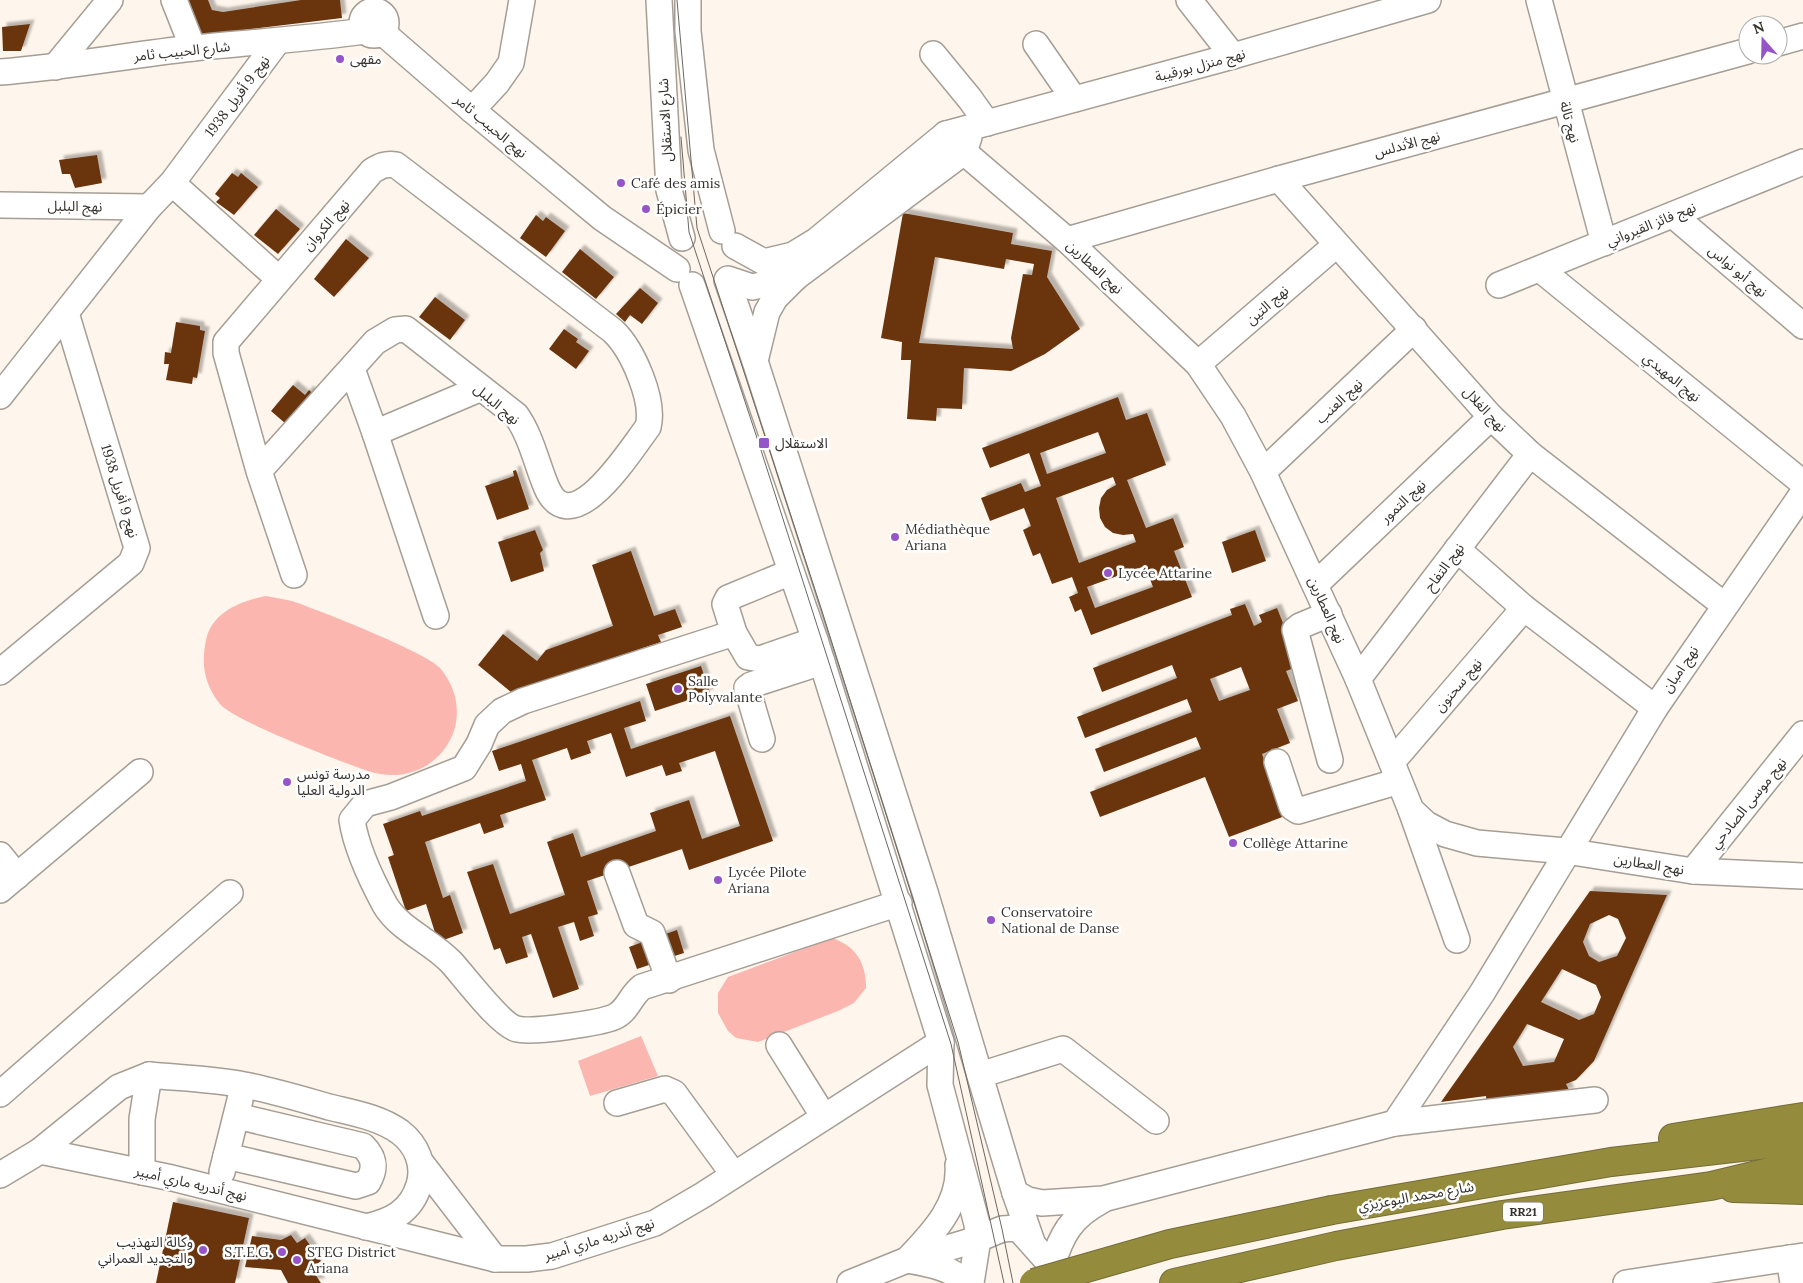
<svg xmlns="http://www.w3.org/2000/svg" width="1803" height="1283" font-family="Lora,'Noto Sans Arabic',serif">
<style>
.pitch{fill:#fbb6af}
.building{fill:#6a3511;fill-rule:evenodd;filter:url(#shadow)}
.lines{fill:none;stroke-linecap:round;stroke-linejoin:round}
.minor-casing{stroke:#a59e95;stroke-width:28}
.highway-casing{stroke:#736c37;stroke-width:30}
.minor{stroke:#fff;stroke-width:25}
.highway{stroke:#958b3c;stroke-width:28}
.tram{stroke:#6b6761;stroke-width:1}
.highway-bridge-casing{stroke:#736c37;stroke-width:30;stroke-linecap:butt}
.highway-bridge{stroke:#958b3c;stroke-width:28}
.poi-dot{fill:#9654c9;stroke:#fff;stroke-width:2}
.labels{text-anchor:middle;stroke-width:5;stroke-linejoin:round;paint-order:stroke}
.shield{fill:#fff;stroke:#72706d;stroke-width:1}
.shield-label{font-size:12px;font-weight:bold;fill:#35322e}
.street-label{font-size:14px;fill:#35322e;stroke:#fff}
.poi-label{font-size:14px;fill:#35322e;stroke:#fff;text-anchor:start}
</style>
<defs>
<filter id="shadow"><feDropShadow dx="4.5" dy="-4.5" stdDeviation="1" flood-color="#0004"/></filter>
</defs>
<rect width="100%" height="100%" fill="#fef6ec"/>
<!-- pitch -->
<g class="pitch">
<path d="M266,596C275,598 284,599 292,601C318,610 426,652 440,668C485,722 433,793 368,771C342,762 234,721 220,704C204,684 201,664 206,640C212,612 241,601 266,596Z"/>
<path d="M832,938C856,946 866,963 866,988L854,1003L838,1011L758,1042L736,1038L728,1031L718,1013V993L728,977Z"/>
<polygon points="641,1036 658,1076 590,1096 578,1061"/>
</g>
<!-- building -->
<g class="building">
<polygon points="187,0 208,0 212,10 223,12 301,0 340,0 342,18 202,35 197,33"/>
<polygon points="30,24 21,51 3,51 2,27"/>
<polygon points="97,155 102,183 75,188 70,174 62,174 59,160"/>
<polygon points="232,173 238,177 241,173 258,187 234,215 216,202 220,198 215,194"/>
<polygon points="276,209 300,229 278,254 254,235"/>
<path d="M903,213L1013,233L1011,244L1052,251L1047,277L1080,329L1045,354L1011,371L964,368L962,409L937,408L936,421L907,419L911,360H901L902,342L881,338ZM935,257L1004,269L1006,259L1034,264L1032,275L1023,274L1011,338L1013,349L919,343Z"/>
<polygon points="536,215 543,221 546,217 565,231 546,257 520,238"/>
<polygon points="346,239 369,258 334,297 314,279"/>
<polygon points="580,249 614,277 596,299 562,272"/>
<polygon points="640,288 658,303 642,324 630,315 625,322 616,314"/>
<polygon points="435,297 465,320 450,340 419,317"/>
<polygon points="176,322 200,326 200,330 205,331 197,378 193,377 192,384 166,380 169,364 164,364 165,352 171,353"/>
<polygon points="564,329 578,339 576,342 589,351 576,369 549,349"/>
<polygon points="293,385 305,395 309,390 319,399 286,424 271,411"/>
<path d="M1118,397L1126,420L1147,413L1166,465L1127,480L1146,528L1173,518L1184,547L1174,551L1192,597L1091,635L1081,609L1075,612L1069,597L1078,593L1072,577L1052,584L1040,553L1033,556L1023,530L1031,526L1024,508L990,521L981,498L1021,483L1025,492L1041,486L1029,453L990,468L982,448ZM1098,432L1106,453L1047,474L1040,453ZM1113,477L1116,485L1107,490L1101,498L1099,508L1100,518L1105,527L1113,533L1123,535L1133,534L1136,542L1079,563L1056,498ZM1145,566L1153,587L1095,608L1087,587Z"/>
<polygon points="516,470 529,509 497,520 485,486 514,476 513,471"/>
<polygon points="535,530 543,550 540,553 544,571 511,582 498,542"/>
<polygon points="1255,530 1266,561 1232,573 1222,542"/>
<polygon points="631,551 654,616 675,609 682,627 658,635 661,642 511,692 478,665 503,634 537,661 546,650 613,626 592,565"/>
<path d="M1245,604L1254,626L1262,622L1259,615L1277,608L1300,666L1286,671L1298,701L1277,709L1290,743L1262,754L1285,816L1229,837L1205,777L1100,817L1090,792L1201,749L1196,737L1104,772L1095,749L1192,712L1187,699L1085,738L1077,717L1177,678L1172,665L1102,692L1093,668L1232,615L1230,609ZM1241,667L1250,690L1219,701L1210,679Z"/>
<polygon points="701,666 710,693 655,711 646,684"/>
<polygon points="640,701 646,721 624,728 631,749 730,716 773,841 689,870 682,849 587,881 598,914 588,917 594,936 580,941 574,922 558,927 579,989 553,998 531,934 522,937 528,957 506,964 500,948 494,950 467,872 493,864 510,914 565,895 547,842 573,833 581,857 656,831 650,813 689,800 702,839 740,826 715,751 679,763 682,771 666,776 662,765 626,777 611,733 587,741 591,753 571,760 567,748 532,760 546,800 500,815 504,827 484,834 480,823 425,842 443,898 450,895 463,933 438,942 426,904 406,911 388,857 394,855 383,824 420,811 422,816 526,781 521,764 499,771 492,751"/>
<path d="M1590,891L1667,895L1594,1061L1576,1080L1566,1084L1570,1092L1487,1105L1486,1096L1441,1102ZM1609,915L1618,919L1626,938L1617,956L1599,962L1589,956L1583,942L1590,924ZM1562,969L1596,985L1601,997L1594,1014L1579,1020L1541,1002ZM1527,1024L1564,1039L1554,1062L1523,1066L1513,1047Z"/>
<polygon points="677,930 684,953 665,959 657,937"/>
<polygon points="651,939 658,962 637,969 629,947"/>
<polygon points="173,1202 249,1218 235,1283 156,1283"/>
<polygon points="291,1235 297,1243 305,1238 321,1261 311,1268 321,1283 288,1283 281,1270 245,1267 252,1236 281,1240"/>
</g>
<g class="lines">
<!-- minor casing -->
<g class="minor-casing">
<g id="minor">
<polyline points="174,0 193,48"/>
<polyline points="659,0 669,190 682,238"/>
<polyline points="688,0 688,31 701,150 722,231"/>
<polyline points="1189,0 1233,56"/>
<polyline points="1539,0 1604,243"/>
<circle cx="374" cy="23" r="12"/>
<polyline points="382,32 472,110 602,218 677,269"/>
<polyline points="1778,43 1803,36"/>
<polyline points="1036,44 1074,99"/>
<polyline points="933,54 970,99 987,123"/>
<polyline points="55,67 110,0"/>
<path d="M0,72C65,67 129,55 194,48C251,42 308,39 365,31"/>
<polyline points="472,110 497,83 511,63 522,0"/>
<polyline points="946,134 964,152 1067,240 1198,364 1233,416 1263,472 1358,679 1411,810 1426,824 1445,834 1477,843 1566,851 1693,871 1803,876"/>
<polyline points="1279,179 1491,417 1530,454 1724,605"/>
<polyline points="172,183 279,279"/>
<polyline points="0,205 149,207"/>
<polyline points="1673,215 1803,326"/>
<polyline points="1067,240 1279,179 1748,51"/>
<polyline points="735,246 764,262 793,255 816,241 946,134 1233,56 1428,0"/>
<polyline points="1541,270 1803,483"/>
<polyline points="728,279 752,287 795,278"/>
<polyline points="727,280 755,361 925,892 1015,1193 1032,1242"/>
<polyline points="692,285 815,640 941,1042 940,1085 977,1224 978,1239 907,1260 850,1283"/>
<polyline points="1499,285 1803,162"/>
<polyline points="755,361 767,312 775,298 796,277 964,152 969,137"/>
<polyline points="1198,364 1336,245"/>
<polyline points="352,369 375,433 436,616"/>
<polyline points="0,396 149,207 172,183 277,42"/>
<polyline points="375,433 479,389"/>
<path d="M259,471L375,342L395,330L406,329L516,415C531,436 536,462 546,486C571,547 631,449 648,427C655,401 633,350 613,331L396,165C386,163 380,166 372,171L226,342V353L259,471L294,575"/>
<polyline points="1263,472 1414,329"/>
<polyline points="1457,549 1524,608 1655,708"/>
<polyline points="1316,584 1491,417"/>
<polyline points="1329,614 1300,626 1295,630 1330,760"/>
<polyline points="734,633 725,604 728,598 791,572"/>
<path d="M815,640L760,659L748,657L734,633L523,701L502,711L487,725L479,744L464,768L391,797L365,804L352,820C356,847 372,881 385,905C400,930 431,941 451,962C464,976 501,1026 517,1029C532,1033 600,1023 614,1017C628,1011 630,996 642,987L899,903"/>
<polyline points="0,672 131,563 137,548 66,313"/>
<polyline points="1358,679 1530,454"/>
<polyline points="762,739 747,688 751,685 822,662"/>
<polyline points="1277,762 1292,807 1298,811 1399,781"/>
<polyline points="1392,762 1524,608"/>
<polyline points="1411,810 1457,940"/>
<polyline points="0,855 17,876"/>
<polyline points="1693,871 1803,734"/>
<polyline points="617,873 636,925 652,933 669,980"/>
<polyline points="0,890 140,772"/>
<polyline points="779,1045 824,1117"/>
<polyline points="980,1075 1063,1049 1156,1121"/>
<polyline points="0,1094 230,893"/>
<polyline points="617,1103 665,1089 674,1093 734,1175"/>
<polyline points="1395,1123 1595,1100"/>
<polyline points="40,1151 119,1087 149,1075"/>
<path d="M226,1156L356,1186L368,1182C376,1168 375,1158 363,1146L237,1116"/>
<polyline points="422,1164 495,1259"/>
<path d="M142,1172V1119L149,1075C180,1078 213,1079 244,1085C272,1090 301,1099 329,1107C353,1113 379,1117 400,1132C417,1145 425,1165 419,1185C411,1212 391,1221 366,1227"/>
<polyline points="222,1172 240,1100"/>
<polyline points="0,1175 40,1151 172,1178 495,1259 527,1259 552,1256 655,1223 703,1195 941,1042"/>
<polyline points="1015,1193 1028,1200 1042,1203 1103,1199 1395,1123 1482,993 1655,708 1803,493"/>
<path d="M910,1257C934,1232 961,1203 958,1165"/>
<polyline points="1789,1258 1793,1283"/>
<path d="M907,1260C924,1263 954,1267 963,1283"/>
<path d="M1052,1266C1061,1235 1071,1217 1101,1201"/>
<polyline points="971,1283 978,1239 1002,1229 1018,1228 1052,1266 1056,1283"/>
<polyline points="1626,1283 1803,1256"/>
</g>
</g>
<!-- highway casing -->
<g class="highway-casing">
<g id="highway">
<polyline points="1673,1138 1803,1117"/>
<polyline points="1733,1188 1803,1190"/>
<polyline points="1332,1210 1611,1162 1803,1140"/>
<polyline points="1174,1283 1336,1246 1502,1215 1711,1186 1803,1164"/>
</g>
</g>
<!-- minor -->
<use href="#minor" class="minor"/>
<!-- highway -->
<use href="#highway" class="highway"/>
<!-- tram -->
<g class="tram">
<polyline points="677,0 697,228 821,608 958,1042 1002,1229 1013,1283"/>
<polyline points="681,137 689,232 759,444 951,1044 1004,1283"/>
</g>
<!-- highway-bridge casing -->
<g class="highway-bridge-casing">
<polyline id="highway-bridge" points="1034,1283 1170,1244 1332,1210"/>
</g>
<!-- highway-bridge -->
<use href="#highway-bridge" class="highway-bridge"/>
</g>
<!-- markers -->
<g class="poi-dot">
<circle cx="340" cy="59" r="5"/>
<circle cx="621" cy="183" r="5"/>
<circle cx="646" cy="209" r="5"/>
<rect x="758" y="437" width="12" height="12" rx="2.5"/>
<circle cx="895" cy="537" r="5"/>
<circle cx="1108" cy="573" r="5"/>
<circle cx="678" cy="689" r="5"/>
<circle cx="287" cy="782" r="5"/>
<circle cx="1233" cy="843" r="5"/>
<circle cx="718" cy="880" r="5"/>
<circle cx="991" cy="920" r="5"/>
<circle cx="203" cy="1250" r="5"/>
<circle cx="282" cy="1252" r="5"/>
<circle cx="297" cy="1260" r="5"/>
</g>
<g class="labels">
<!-- shield labels -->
<rect class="shield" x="1503" y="1202.5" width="40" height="19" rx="4"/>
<g class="shield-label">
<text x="1523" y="1216">RR21</text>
</g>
<!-- street labels -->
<g class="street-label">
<text transform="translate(182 51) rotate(-6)" y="5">شارع الحبيب ثامر</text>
<text transform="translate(1200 65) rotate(-15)" y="5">نهج منزل بورقيبة</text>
<text transform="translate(237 96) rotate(-53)" y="5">نهج 9 أفريل 1938</text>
<text transform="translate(665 120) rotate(-93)" y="5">شارع الاستقلال</text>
<text transform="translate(1570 122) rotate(75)" y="5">نهج تالة</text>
<text transform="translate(491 126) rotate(40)" y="5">نهج الحبيب ثامر</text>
<text transform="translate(1407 144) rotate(-15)" y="5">نهج الأندلس</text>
<text transform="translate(75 206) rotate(1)" y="5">نهج البلبل</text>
<text transform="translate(1651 224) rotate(-22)" y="5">نهج فائز القيرواني</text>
<text transform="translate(326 225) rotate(-49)" y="5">نهج الكروان</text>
<text transform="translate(1095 267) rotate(43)" y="5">نهج العطارين</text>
<text transform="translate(1738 271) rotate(40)" y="5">نهج أبو نواس</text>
<text transform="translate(1267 305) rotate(-41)" y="5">نهج التين</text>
<text transform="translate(1672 377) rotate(39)" y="5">نهج المهيدي</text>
<text transform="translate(1339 401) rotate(-43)" y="5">نهج العنب</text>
<text transform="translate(497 404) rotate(40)" y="5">نهج البلبل</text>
<text transform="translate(1485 409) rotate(47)" y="5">نهج الغلال</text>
<text transform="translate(120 491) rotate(73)" y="5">نهج 9 أفريل 1938</text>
<text transform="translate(1403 501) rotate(-43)" y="5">نهج التمور</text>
<text transform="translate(1444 567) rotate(-53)" y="5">نهج التفاح</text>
<text transform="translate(1327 610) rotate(66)" y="5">نهج العطارين</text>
<text transform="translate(1680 669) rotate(-56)" y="5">نهج امبان</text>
<text transform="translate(1458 685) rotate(-50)" y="5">نهج سحنون</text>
<text transform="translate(1748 803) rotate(-51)" y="5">نهج موسى الصادحي</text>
<text transform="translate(1649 864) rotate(9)" y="5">نهج العطارين</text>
<text transform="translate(191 1183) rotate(13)" y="5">نهج أندريه ماري أمبير</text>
<text transform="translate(1416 1196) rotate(-10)" y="5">شارع محمد البوعزيزي</text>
<text transform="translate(599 1239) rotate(-17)" y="5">نهج أندريه ماري أمبير</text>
</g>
<!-- poi labels -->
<g class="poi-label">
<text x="350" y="64">مقهى</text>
<text x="631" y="188">Café des amis</text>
<text x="656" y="214">Épicier</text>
<text x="775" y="448">الاستقلال</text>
<text x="905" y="534">Médiathèque<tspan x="905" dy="16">Ariana</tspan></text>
<text x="1118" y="578">Lycée Attarine</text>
<text x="688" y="686">Salle<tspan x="688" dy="16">Polyvalante</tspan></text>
<text x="297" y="779">مدرسة تونس<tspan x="297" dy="16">الدولية العليا</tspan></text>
<text x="1243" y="848">Collège Attarine</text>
<text x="728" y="877">Lycée Pilote<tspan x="728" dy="16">Ariana</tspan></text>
<text x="1001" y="917">Conservatoire<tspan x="1001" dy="16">National de Danse</tspan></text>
<text x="193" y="1247" text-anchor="end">وكالة التهذيب<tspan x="193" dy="16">والتجديد العمراني</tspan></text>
<text x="272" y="1257" text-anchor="end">S.T.E.G.</text>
<text x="307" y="1257">STEG District<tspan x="307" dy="16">Ariana</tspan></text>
</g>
</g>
<!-- north arrow -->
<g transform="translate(1763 40) rotate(340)"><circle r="24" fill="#ffffff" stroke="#aeadab"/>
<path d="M0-4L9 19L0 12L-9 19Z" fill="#9654c9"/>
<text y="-8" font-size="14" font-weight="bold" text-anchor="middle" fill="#35322e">N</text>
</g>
</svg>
